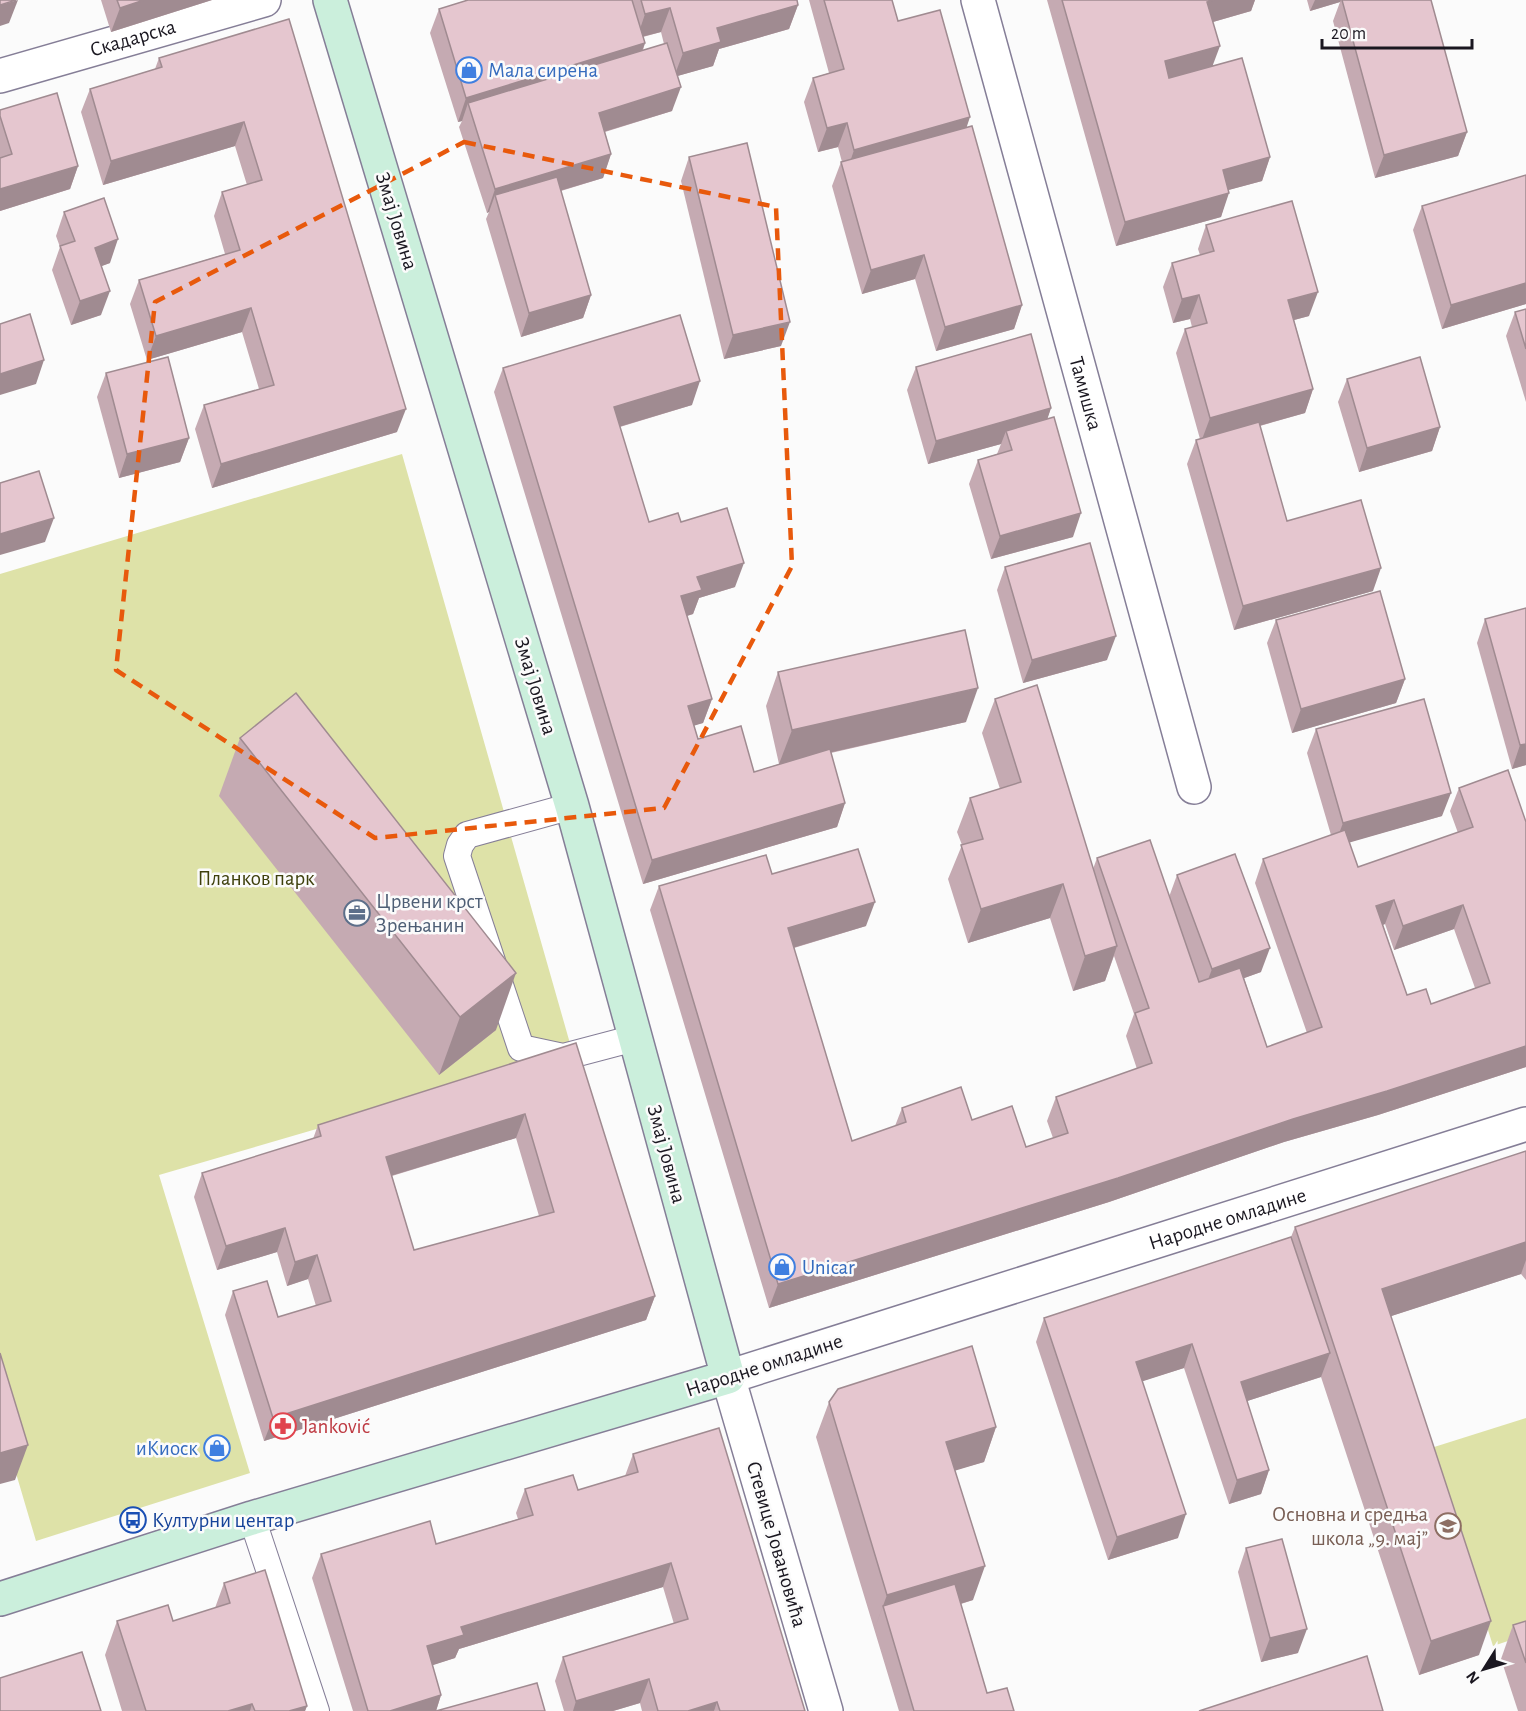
<svg xmlns="http://www.w3.org/2000/svg" width="1526" height="1711" font-family="'Alegreya Sans',sans-serif">
<style>
.green{fill:#dee2a8}
.lines{fill:none;stroke-linecap:round;stroke-linejoin:round}
.lane-casing{stroke:#857e97;stroke-width:28}
.street-casing{stroke:#857e97;stroke-width:36}
.secondary-casing{stroke:#857e97;stroke-width:36}
.lane{stroke:#fff;stroke-width:26}
.street{stroke:#fff;stroke-width:33}
.secondary{stroke:#cbefdc;stroke-width:33}
.wall{fill:#c5aab2;fill-rule:evenodd}
.shaded-wall{fill:#a08b91}
.building{fill:#e5c6cf;stroke:#a08b91;stroke-width:1.5;fill-rule:evenodd}
.marked{fill:none;stroke:#e8590c;stroke-width:4.5;stroke-dasharray:12 8;stroke-linejoin:round}
.labels{text-anchor:middle;stroke-width:5;stroke-linejoin:round;paint-order:stroke}
.street-label{font-size:21px;fill:#1a1720;stroke:#fbfbfb}
.shop-label{font-size:21px;fill:#366cbe;stroke:#fbfbfb;text-anchor:start}
.park-label{font-size:21px;fill:#3e400c;stroke:#fbfbfb}
.service-label{font-size:21px;fill:#4e5e75;stroke:#fbfbfb;text-anchor:start}
.health-label{font-size:21px;fill:#be3a42;stroke:#fbfbfb;text-anchor:start}
.education-label{font-size:21px;fill:#785e54;stroke:#fbfbfb;text-anchor:end}
.transit-label{font-size:21px;fill:#164399;stroke:#fbfbfb;text-anchor:start}
</style>
<rect width="100%" height="100%" fill="#fbfbfb"/>
<!-- green -->
<g class="green">
<polygon points="402,454 573,1054 159,1175 250,1473 36,1541 0,1419 0,574"/>
<polygon points="1526,1418 1526,1635 1493,1646 1431,1448"/>
</g>
<g class="lines">
<!-- lane casing -->
<g class="lane-casing">
<g id="lane">
<polyline points="572,806 467,835 460,845 457,856 521,1048 563,1057 635,1038"/>
<polyline points="252,1518 316,1711"/>
</g>
</g>
<!-- street casing -->
<g class="street-casing">
<g id="street">
<path id="s1" d="M978,0L1194,787"/>
<path id="s2" d="M0,76L264,0"/>
<path id="s3" d="M826,1711L728,1377L1526,1124"/>
</g>
</g>
<!-- secondary casing -->
<g class="secondary-casing">
<polyline id="secondary" points="0,1599 252,1518 728,1377 572,806 330,0"/>
</g>
<!-- lane -->
<use href="#lane" class="lane"/>
<!-- street -->
<use href="#street" class="street"/>
<!-- secondary -->
<use href="#secondary" class="secondary"/>
</g>
<!-- wall -->
<g class="wall">
<polygon points="101,0 212,0 111,32"/>
<path d="M468,0H797L798,5L789,29L719,49L713,66L677,76L672,111L605,132L611,154L603,178L561,191L591,295L583,318L521,337L486,219L489,212L487,213L459,127L462,121L458,122L430,33L439,9ZM661,32L664,44L643,50L645,43L643,37Z"/>
<polygon points="809,0 892,0 898,21 967,127 1022,305 1014,329 936,351 915,279 862,294 832,186 841,162 842,162 838,147 818,152 804,102 813,78 829,73"/>
<polygon points="1047,0 1255,0 1251,11 1213,22 1213,66 1270,157 1262,181 1228,190 1221,217 1116,246"/>
<polygon points="1307,0 1431,0 1467,132 1458,156 1375,178 1333,21 1340,2 1310,11"/>
<polygon points="289,19 397,432 212,488 195,429 204,405 259,389 242,332 147,360 130,304 139,280 225,254 214,216 222,192 247,185 235,146 103,185 81,112 90,89 155,69 159,58"/>
<polygon points="0,110 78,166 70,189 0,211"/>
<polygon points="689,157 781,346 724,359 681,181"/>
<polygon points="1526,175 1526,304 1442,329 1413,230 1422,206"/>
<polygon points="64,212 110,263 101,266 101,315 71,325 52,270 60,247 56,236"/>
<polygon points="1206,225 1309,316 1294,320 1313,389 1305,413 1260,426 1287,521 1373,591 1234,630 1187,464 1196,440 1200,439 1176,353 1185,329 1192,327 1190,319 1173,323 1163,287 1172,263 1200,255 1198,249"/>
<polygon points="1526,309 1526,402 1506,336 1515,312"/>
<polygon points="916,367 1051,408 1047,419 1073,537 991,559 969,484 978,460 997,454 1001,444 928,464 907,390"/>
<polygon points="503,368 692,405 620,427 649,522 681,522 735,587 699,598 693,614 687,616 712,699 703,723 694,725 698,739 754,772 779,764 766,706 778,672 966,722 831,753 845,803 837,827 643,884 494,392"/>
<polygon points="106,373 189,438 180,462 119,478 97,397"/>
<polygon points="1347,379 1440,427 1432,451 1359,472 1338,402"/>
<polygon points="1005,567 1107,660 1023,683 997,590"/>
<polygon points="1485,619 1526,765 1512,769 1477,643"/>
<polygon points="1276,620 1405,679 1396,703 1292,733 1267,643"/>
<path d="M995,699L1093,869L1097,858L1169,897L1177,875L1261,972L1244,978L1267,1047L1307,1033L1255,883L1263,859L1331,835L1307,753L1316,729L1442,816L1349,842L1358,867L1458,833L1450,811L1459,788L1508,770L1526,1067L1378,1115L1284,1142L1109,1202L769,1308L650,910L659,886L772,874L866,926L794,948L852,1141L895,1126L902,1108L972,1120L1026,1147L1053,1138L1047,1121L1056,1097L1137,1069L1126,1036L1134,1014L1114,956L1105,981L1073,991L1050,918L968,943L948,879L962,845L957,832L970,798L1000,789L982,733ZM1385,924L1394,950L1454,929L1475,988L1431,1004L1407,995L1383,925Z"/>
<polygon points="240,738 496,1030 439,1075 219,796"/>
<path d="M576,1043L655,1296L646,1320L264,1441L225,1315L233,1291L278,1317L316,1306L308,1279L287,1286L277,1252L217,1270L194,1197L202,1173L313,1139L318,1125ZM516,1138L539,1216L414,1250L392,1176Z"/>
<polygon points="1526,1151 1526,1280 1521,1274 1391,1316 1479,1655 1419,1675 1321,1377 1247,1401 1269,1470 1261,1494 1229,1504 1184,1368 1142,1381 1178,1538 1108,1560 1036,1342 1044,1318 1291,1237 1295,1227"/>
<polygon points="829,1402 996,1427 984,1462 955,1470 973,1600 961,1604 987,1693 1014,1711 899,1711 816,1437"/>
<polygon points="633,1454 805,1711 642,1711 640,1703 613,1711 564,1711 555,1681 563,1657 674,1624 663,1587 459,1649 455,1658 432,1665 441,1695 436,1711 353,1711 312,1578 321,1554 436,1544 518,1519 516,1513 525,1489 578,1490 625,1476"/>
<polygon points="1246,1548 1298,1653 1261,1662 1238,1572"/>
<polygon points="224,1583 307,1706 305,1711 122,1711 105,1655 117,1621 173,1621 215,1608"/>
<polygon points="1526,1621 1526,1711 1518,1711 1501,1659 1513,1625"/>
</g>
<!-- shaded-wall -->
<g class="shaded-wall">
<polygon points="18,0 9,23 0,26 0,5"/>
<polygon points="144,0 212,0 111,32 120,8"/>
<polygon points="1214,0 1255,0 1251,11 1199,26 1207,2"/>
<polygon points="1315,0 1341,0 1340,2 1310,11"/>
<polygon points="798,5 789,29 719,49 713,66 674,77 683,53 717,28"/>
<polygon points="670,8 661,32 637,38 645,14"/>
<polygon points="645,43 636,67 468,103 462,121 458,122 466,98"/>
<polygon points="1220,46 1211,70 1156,85 1165,61"/>
<polygon points="681,87 672,111 590,136 599,113"/>
<polygon points="970,117 962,141 846,174 854,150"/>
<polygon points="244,122 235,146 103,185 111,161"/>
<polygon points="847,123 838,147 818,152 827,128"/>
<polygon points="1467,132 1458,156 1375,178 1384,155"/>
<polygon points="611,154 603,178 499,209 495,195 489,212 487,213 495,189"/>
<polygon points="1270,157 1262,181 1214,194 1223,170"/>
<polygon points="78,166 70,189 0,211 0,189"/>
<polygon points="1229,193 1221,217 1116,246 1125,222"/>
<polygon points="118,239 110,263 86,272 95,248"/>
<polygon points="924,255 915,279 862,294 871,270"/>
<polygon points="1526,283 1526,304 1442,329 1451,305"/>
<polygon points="110,291 101,315 71,325 80,301"/>
<polygon points="1318,292 1309,316 1279,324 1288,300"/>
<polygon points="591,295 583,318 521,337 529,313"/>
<polygon points="1199,295 1190,319 1173,323 1182,299"/>
<polygon points="1022,305 1014,329 936,351 945,327"/>
<polygon points="251,308 242,332 147,360 156,336"/>
<polygon points="790,322 781,346 724,359 733,335"/>
<polygon points="44,360 36,384 0,395 0,374"/>
<polygon points="700,381 692,405 605,431 614,407"/>
<polygon points="1313,389 1305,413 1201,442 1210,418"/>
<polygon points="1051,408 1043,432 1006,431 1001,444 928,464 936,441"/>
<polygon points="406,409 397,432 212,488 221,464"/>
<polygon points="1440,427 1432,451 1359,472 1367,448"/>
<polygon points="189,438 180,462 119,478 127,454"/>
<polygon points="1081,513 1073,537 991,559 1000,536"/>
<polygon points="54,518 45,542 0,555 0,534"/>
<polygon points="744,563 735,587 699,598 693,614 673,620 681,596 697,577"/>
<polygon points="1381,568 1373,591 1234,630 1243,606"/>
<polygon points="1116,636 1107,660 1023,683 1032,660"/>
<polygon points="1405,679 1396,703 1292,733 1301,709"/>
<polygon points="978,688 966,722 779,764 792,730"/>
<polygon points="712,699 703,723 680,730 688,706"/>
<polygon points="1526,744 1526,765 1512,769 1520,745"/>
<polygon points="1451,793 1442,816 1334,847 1343,823"/>
<polygon points="845,803 837,827 643,884 652,860"/>
<polygon points="1063,884 1050,918 968,943 981,909"/>
<polygon points="1394,900 1385,924 1368,930 1376,906"/>
<polygon points="875,902 866,926 779,952 788,928"/>
<polygon points="1463,905 1454,929 1394,950 1403,926"/>
<polygon points="1117,946 1105,981 1073,991 1085,956"/>
<polygon points="1270,948 1261,972 1203,993 1212,969"/>
<polygon points="516,973 496,1030 439,1075 460,1017"/>
<polygon points="1526,1046 1526,1067 1378,1115 1284,1142 1109,1202 769,1308 778,1284 1293,1119"/>
<polygon points="525,1114 516,1138 377,1180 386,1157"/>
<polygon points="285,1228 277,1252 217,1270 226,1246"/>
<polygon points="1526,1242 1526,1260 1521,1274 1370,1323 1382,1289"/>
<polygon points="317,1255 308,1279 287,1286 295,1262"/>
<polygon points="655,1296 646,1320 264,1441 273,1418"/>
<polygon points="1192,1344 1184,1368 1128,1386 1136,1362"/>
<polygon points="1330,1353 1321,1377 1232,1406 1241,1382"/>
<polygon points="996,1427 984,1462 934,1477 946,1442"/>
<polygon points="28,1445 15,1480 0,1484 0,1453"/>
<polygon points="1269,1470 1261,1494 1229,1504 1237,1480"/>
<polygon points="1186,1514 1178,1538 1108,1560 1117,1537"/>
<polygon points="671,1563 663,1587 459,1649 455,1658 418,1670 427,1646 461,1627"/>
<polygon points="985,1566 973,1600 889,1625 883,1606 874,1630 887,1595"/>
<polygon points="1491,1621 1479,1655 1419,1675 1431,1641"/>
<polygon points="1307,1629 1298,1653 1261,1662 1270,1638"/>
<polygon points="649,1679 640,1703 613,1711 573,1711 576,1701"/>
<polygon points="441,1695 436,1711 390,1711"/>
<polygon points="717,1702 714,1711 688,1711"/>
<polygon points="252,1704 250,1711 228,1711"/>
<polygon points="307,1706 305,1711 289,1711"/>
</g>
<!-- building -->
<g class="building">
<polygon points="0,0 16,0 0,5"/>
<polygon points="117,0 144,0 120,8"/>
<polygon points="468,0 632,0 645,43 466,98 439,9"/>
<polygon points="641,0 797,0 798,5 717,28 721,42 683,53 670,8 645,14"/>
<polygon points="824,0 892,0 898,21 940,10 970,117 854,150 847,123 827,128 813,78 844,69"/>
<polygon points="1062,0 1214,0 1207,2 1220,46 1165,61 1169,78 1242,58 1270,157 1223,170 1229,193 1125,222"/>
<polygon points="1342,0 1431,0 1467,132 1384,155"/>
<polygon points="289,19 406,409 221,464 204,405 274,385 251,308 156,336 139,280 240,250 222,192 262,180 244,122 111,161 90,89 162,67 159,58"/>
<polygon points="667,43 681,87 599,113 611,154 495,189 468,103"/>
<polygon points="57,93 78,166 0,189 0,158 12,154 0,116 0,110"/>
<polygon points="972,126 1022,305 945,327 924,255 871,270 841,162"/>
<polygon points="747,143 790,322 733,335 689,157"/>
<polygon points="1526,175 1526,283 1451,305 1422,206"/>
<polygon points="557,177 591,295 529,313 495,195"/>
<polygon points="104,198 118,239 95,248 110,291 80,301 60,246 75,241 64,212"/>
<polygon points="1292,201 1318,292 1288,300 1313,389 1210,418 1185,329 1207,323 1199,295 1182,299 1172,263 1214,251 1206,225"/>
<polygon points="1526,309 1526,349 1515,312"/>
<polygon points="30,314 44,360 0,374 0,324"/>
<polygon points="680,315 700,381 614,407 649,522 678,513 681,522 727,508 744,563 697,577 702,590 681,596 712,699 688,706 698,739 741,726 754,772 830,749 845,803 652,860 503,368"/>
<polygon points="1031,334 1051,408 936,441 916,367"/>
<polygon points="168,357 189,438 127,454 106,373"/>
<polygon points="1420,357 1440,427 1367,448 1347,379"/>
<polygon points="1054,417 1081,513 1000,536 978,460 1012,450 1006,431"/>
<polygon points="1259,422 1287,521 1361,500 1381,568 1243,606 1196,440"/>
<polygon points="39,471 54,518 0,534 0,483"/>
<polygon points="1090,543 1116,636 1032,660 1005,567"/>
<polygon points="1380,591 1405,679 1301,709 1276,620"/>
<polygon points="1526,608 1526,744 1520,745 1485,619"/>
<polygon points="965,630 978,688 792,730 778,672"/>
<polygon points="1037,685 1117,946 1085,956 1063,884 981,909 961,845 983,839 970,798 1021,782 995,699"/>
<polygon points="296,693 516,973 460,1017 240,738"/>
<polygon points="1424,699 1451,793 1343,823 1316,729"/>
<path d="M1508,770L1526,822V1046L1387,1091L1293,1119L1118,1178L778,1284L659,886L766,855L772,874L858,849L875,902L788,928L852,1141L906,1122L902,1108L961,1087L972,1120L1012,1106L1026,1147L1068,1133L1056,1097L1152,1063L1135,1013L1149,1008L1097,858L1150,840L1199,982L1240,968L1267,1047L1322,1027L1263,859L1345,830L1358,867L1473,827L1459,788ZM1394,900L1403,926L1463,905L1490,983L1431,1004L1426,989L1407,995L1376,906Z"/>
<polygon points="1235,854 1270,948 1212,969 1177,875"/>
<path d="M576,1043L655,1296L273,1418L233,1291L267,1281L278,1317L331,1301L317,1255L295,1262L285,1228L226,1246L202,1173L321,1136L318,1125ZM525,1114L554,1212L414,1250L386,1157Z"/>
<polygon points="1526,1151 1526,1242 1382,1289 1491,1621 1431,1641 1295,1227"/>
<polygon points="1291,1237 1330,1353 1241,1382 1269,1470 1237,1480 1192,1344 1136,1362 1186,1514 1117,1537 1044,1318"/>
<polygon points="972,1346 996,1427 946,1442 985,1566 887,1595 829,1402 838,1389"/>
<polygon points="0,1353 28,1445 0,1453"/>
<polygon points="719,1428 805,1711 720,1711 717,1702 688,1711 658,1711 649,1679 576,1701 563,1657 688,1619 671,1563 461,1627 464,1635 427,1646 441,1695 390,1711 368,1711 321,1554 430,1521 436,1544 533,1515 525,1489 573,1475 578,1490 638,1472 633,1454"/>
<polygon points="1282,1539 1307,1629 1270,1638 1246,1548"/>
<polygon points="265,1570 307,1706 289,1711 255,1711 252,1704 228,1711 146,1711 117,1621 168,1605 173,1621 230,1603 224,1583"/>
<polygon points="955,1584 987,1693 1007,1688 1014,1711 914,1711 883,1606"/>
<polygon points="1526,1621 1526,1663 1513,1625"/>
<polygon points="82,1652 101,1711 0,1711 0,1678"/>
<polygon points="1367,1656 1383,1711 1199,1711"/>
<polygon points="537,1683 545,1711 436,1711"/>
</g>
<!-- marked area -->
<path class="marked" d="M464,142L776,207L792,566L664,808L375,838L116,670L155,302Z"/>
<!-- icons -->
<defs>
<g id="shop-ring" transform="scale(1.35)"><circle r="9.5" fill="#fbfbfb" stroke="#3f7fe0" stroke-width="1.5"/><path d="M-5-2.5h2.3a2.7 3.5 0 0 1 5.4 0H5L5.5 6h-11ZM-1.5-2.5h3a1.5 2.3 0 0 0-3 0Z" fill="#3f7fe0"/></g>
<g id="office-ring" transform="scale(1.35)"><circle r="9.5" fill="#fbfbfb" stroke="#5c6f8a" stroke-width="1.5"/><path d="M-6-3h4V-5.5h4V-3h4V5H-6ZM-1-4.5V-3h2v-1.5ZM-6 0V1H6V0Z" fill="#5c6f8a"/></g>
<g id="pharmacy-ring" transform="scale(1.35)"><circle r="9.5" fill="#fbfbfb" stroke="#e0444e" stroke-width="1.5"/><path d="M-2-6h4v4h4v4h-4v4h-4v-4h-4v-4h4Z" fill="#e0444e"/></g>
<g id="bus-ring" transform="scale(1.35)"><circle r="9.5" fill="#fbfbfb" stroke="#1a4fb4" stroke-width="1.5"/><path d="M-5-6H5V4H4V6H2V4H-2V6H-4V4H-5ZM-3.5-4V0h7V-4ZM-3.5 1.2v1.5H-2V1.2ZM2 1.2v1.5H3.5V1.2Z" fill="#1a4fb4"/></g>
<g id="school-ring" transform="scale(1.35)"><circle r="9.5" fill="#fbfbfb" stroke="#8d6e63" stroke-width="1.5"/><path d="M0-5L7-2L0 1L-7-2ZM-4 1L0 2.5L4 1V4Q0 6-4 4Z" fill="#8d6e63"/></g>
</defs>
<g fill-rule="evenodd">
<use href="#shop-ring" x="469" y="70"/>
<use href="#office-ring" x="357" y="913"/>
<use href="#shop-ring" x="782" y="1267"/>
<use href="#pharmacy-ring" x="283" y="1426"/>
<use href="#shop-ring" x="217" y="1448"/>
<use href="#bus-ring" x="133" y="1520"/>
<use href="#school-ring" x="1448" y="1526"/>
</g>
<g class="labels">
<!-- street labels -->
<g class="street-label">
<text dy="7" stroke="none"><textPath href="#s2" startOffset="138">Скадарска</textPath></text>
<text transform="translate(397 221) rotate(73)" y="7">Змај Јовина</text>
<text dy="7" stroke="none"><textPath href="#s1" startOffset="408">Тамишка</textPath></text>
<text transform="translate(536 686) rotate(73)" y="7">Змај Јовина</text>
<text transform="translate(667 1154) rotate(75)" y="7">Змај Јовина</text>
<text dy="7" stroke="none"><textPath href="#s3" startOffset="872">Народне омладине</textPath></text>
<text transform="translate(764 1365) rotate(-18)" y="7">Народне омладине</text>
<text transform="translate(777 1544) rotate(74)" y="7">Стевице Јовановића</text>
</g>
<!-- shop labels -->
<g class="shop-label">
<text x="488" y="77">Мала сирена</text>
<text x="802" y="1274">Unicar</text>
<text x="198" y="1455" text-anchor="end">иКиоск</text>
</g>
<!-- park labels -->
<g class="park-label">
<text x="256" y="885">Планков парк</text>
</g>
<!-- service labels -->
<g class="service-label">
<text x="376" y="908">Црвени крст<tspan x="376" dy="24">Зрењанин</tspan></text>
</g>
<!-- health labels -->
<g class="health-label">
<text x="302" y="1433">Janković</text>
</g>
<!-- education labels -->
<g class="education-label">
<text x="1428" y="1521">Основна и средња<tspan x="1428" dy="24">школа „9. мај”</tspan></text>
</g>
<!-- transit labels -->
<g class="transit-label">
<text x="152" y="1527">Културни центар</text>
</g>
</g>
<!-- north arrow -->
<g transform="translate(1484 1669) rotate(233)" stroke="#fbfbfb" stroke-width="4.5" paint-order="stroke">
<path d="M0-4.5L10 22L0 15L-10 22Z" fill="#1a1720"/>
<text y="-9" font-size="16" font-weight="bold" text-anchor="middle" fill="#1a1720">N</text>
</g>
<!-- scale -->
<path d="M1322 39v9h150v-9" fill="none" stroke="#1a1720" stroke-width="3"/>
<text x="1331" y="39" font-size="18" fill="#1a1720" stroke="#fbfbfb" stroke-width="4.5" paint-order="stroke">20 m</text>
</svg>
